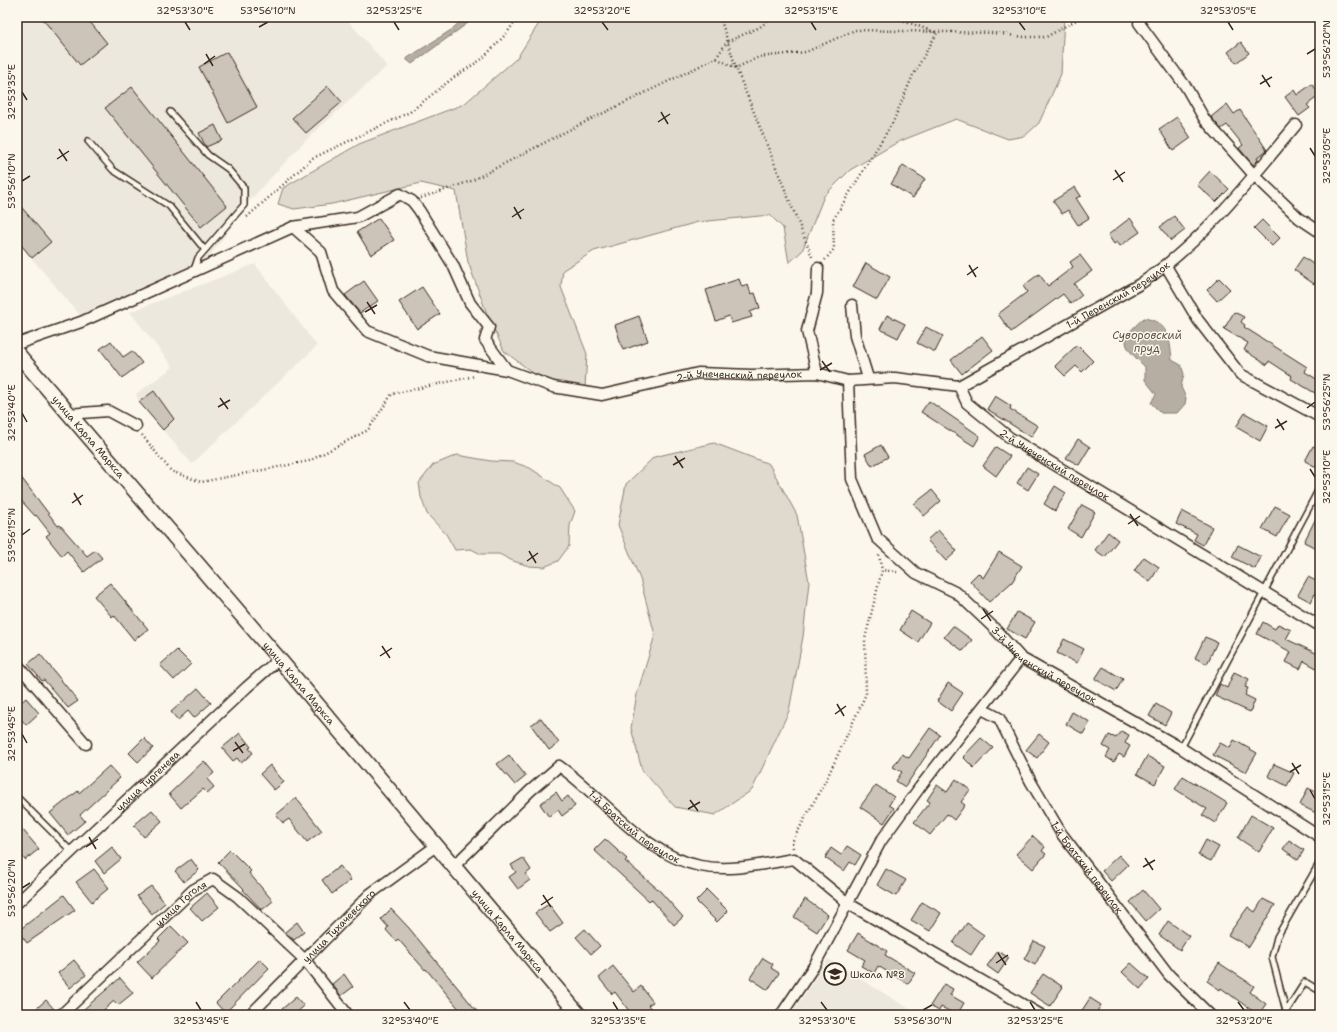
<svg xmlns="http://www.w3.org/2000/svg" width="1337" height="1032" font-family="'Shantell Sans',sans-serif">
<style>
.built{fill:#ede8dd}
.green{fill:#dfd9ce;stroke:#8d8276}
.water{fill:#b6aea2;stroke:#85796d}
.building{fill:#ccc4b9;stroke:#3b2a1e}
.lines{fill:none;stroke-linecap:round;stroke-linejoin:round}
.service-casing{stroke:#3b2a1e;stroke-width:8}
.minor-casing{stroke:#3b2a1e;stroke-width:13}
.secondary-casing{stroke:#3b2a1e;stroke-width:17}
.path{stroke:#3b2a1e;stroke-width:2.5;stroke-dasharray:1 3;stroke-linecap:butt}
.service{stroke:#fbf7ec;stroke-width:5}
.minor{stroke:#fbf7ec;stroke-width:10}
.secondary{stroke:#fbf7ec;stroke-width:14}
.ticks{fill:none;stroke:#3b2a1e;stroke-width:1.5}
.labels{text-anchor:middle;stroke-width:3;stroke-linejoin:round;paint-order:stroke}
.street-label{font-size:10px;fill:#3b2a1e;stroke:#fbf7ec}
.poi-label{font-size:10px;fill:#3b2a1e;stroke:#fbf7ec;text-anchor:start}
.water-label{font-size:11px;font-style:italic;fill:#605246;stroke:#fbf7ec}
.neatline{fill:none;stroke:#3b2a1e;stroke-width:1.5}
.ticks-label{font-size:10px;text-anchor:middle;fill:#3b2a1e}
</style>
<rect width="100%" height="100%" fill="#fbf7ec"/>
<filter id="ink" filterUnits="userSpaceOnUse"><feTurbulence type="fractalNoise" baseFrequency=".025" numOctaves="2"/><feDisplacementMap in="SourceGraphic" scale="8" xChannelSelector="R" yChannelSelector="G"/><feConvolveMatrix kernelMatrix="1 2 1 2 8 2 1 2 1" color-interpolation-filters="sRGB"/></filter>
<g filter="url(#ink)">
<!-- built -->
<g class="built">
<polygon points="17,17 345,17 387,66 305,141 252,198 209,257 80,315 17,241"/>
<polygon points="255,264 317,346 192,464 139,402 136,394 173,367 130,312"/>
<polygon points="828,959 916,1013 919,1015 791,1015"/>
</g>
<!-- green -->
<g class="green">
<polygon points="543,17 1064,17 1061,74 1039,123 1025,136 1008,139 956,119 898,142 850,170 824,196 802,251 789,263 783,228 770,215 698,222 594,251 563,270 561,287 587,354 585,387 567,386 533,373 504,351 487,314 468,262 456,191 421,183 332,204 294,209 278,204 283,188 359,144 464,104 517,58"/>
<polygon points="714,443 769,464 797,515 809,582 803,637 789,711 752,790 715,815 675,807 642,770 631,728 637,694 655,635 640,579 618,525 626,484 654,457"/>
<polygon points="457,455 491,461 513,462 530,468 560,488 575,511 570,525 569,546 558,561 544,567 529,566 513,561 499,554 481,554 471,549 455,550 446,534 427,514 421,497 419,483 433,465"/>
</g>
<!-- water -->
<g class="water">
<polygon points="465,17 476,17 412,64 406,59 451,30"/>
<path d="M1144,318C1168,322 1170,338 1172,360L1181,365L1184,374L1181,387L1186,398L1185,404L1177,413H1161L1151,403L1156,394L1145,380V367C1123,345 1117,341 1144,318Z"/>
</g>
<!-- building -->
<g class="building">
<polygon points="41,17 86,17 107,43 80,65"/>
<polygon points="1241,42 1249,53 1236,63 1228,52"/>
<polygon points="227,52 257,107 228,123 199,67"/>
<polygon points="1312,84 1320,95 1307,105 1310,108 1299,116 1285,97 1294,90 1297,95"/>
<polygon points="328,86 342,102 306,133 292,118"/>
<polygon points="132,87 227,206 201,227 105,108"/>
<polygon points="1227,104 1234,114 1240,110 1267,150 1257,158 1258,160 1253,165 1239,148 1243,145 1227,125 1221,129 1211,117"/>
<polygon points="1177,117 1191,138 1173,151 1159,129"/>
<polygon points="215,125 222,140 206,147 199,133"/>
<polygon points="903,165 925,179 913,198 891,184"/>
<polygon points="1210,171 1229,189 1216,202 1197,185"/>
<polygon points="1075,187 1081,196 1076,198 1089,218 1078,225 1068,210 1062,214 1053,201"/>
<polygon points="17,202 51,242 32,258 17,240"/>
<polygon points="1174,216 1185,230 1171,241 1160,227"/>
<polygon points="379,218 394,240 371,255 357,232"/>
<polygon points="1130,218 1140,232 1120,246 1117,242 1114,244 1108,235"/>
<polygon points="1262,220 1280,238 1272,246 1254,228"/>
<polygon points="1080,255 1092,271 1074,284 1082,295 1071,304 1063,294 1011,332 998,314 1027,292 1023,286 1039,274 1048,286 1073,267 1070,262"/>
<polygon points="1303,257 1320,269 1320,276 1314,284 1294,270"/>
<polygon points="866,263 890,277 877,300 853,287"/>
<polygon points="1219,278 1230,289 1217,301 1207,290"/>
<polygon points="739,279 742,287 748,285 751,294 755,293 760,308 750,312 752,317 731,323 729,316 716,321 706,290"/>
<polygon points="364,281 378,301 360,313 345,295"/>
<polygon points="422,287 440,314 417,329 399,302"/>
<polygon points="1234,312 1244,317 1241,322 1245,325 1244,327 1307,367 1305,372 1320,381 1320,396 1291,379 1292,376 1269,361 1267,365 1244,350 1248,343 1224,329"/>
<polygon points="887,315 905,324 898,338 880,329"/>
<polygon points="639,316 648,341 623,350 615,325"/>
<polygon points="926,327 943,336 935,352 917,343"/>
<polygon points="982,336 993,350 962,374 951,360"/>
<polygon points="111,341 123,357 132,351 142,363 122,378 100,349"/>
<polygon points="1077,345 1093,361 1082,372 1076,366 1065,376 1055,366"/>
<polygon points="154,391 174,419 163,430 139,402"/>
<polygon points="995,396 1011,406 1010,409 1038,426 1031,437 987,409"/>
<polygon points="929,401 980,436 974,446 921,412"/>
<polygon points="1245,413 1268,426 1260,441 1236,427"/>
<polygon points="1078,439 1090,447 1079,465 1066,458"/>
<polygon points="881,445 888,457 872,466 865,454"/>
<polygon points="1313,446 1320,449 1320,469 1305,461"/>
<polygon points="996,447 1010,456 996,476 983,466"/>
<polygon points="1027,467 1038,474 1028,490 1017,483"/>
<polygon points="17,472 58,526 60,525 87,556 95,550 102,558 84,572 67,551 62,556 46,536 50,533 36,515 35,516 18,497 17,498"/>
<polygon points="1055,486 1066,493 1055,511 1044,504"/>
<polygon points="932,490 941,501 924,516 914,504"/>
<polygon points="1082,505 1095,512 1081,537 1068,529"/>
<polygon points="1275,506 1290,514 1277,537 1262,529"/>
<polygon points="1320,510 1320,540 1316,548 1304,542"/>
<polygon points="1182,511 1212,527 1203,545 1194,540 1197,534 1176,524"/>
<polygon points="938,530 957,551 946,561 927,540"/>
<polygon points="1108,532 1118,540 1105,557 1095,550"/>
<polygon points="1238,545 1261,557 1255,569 1232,557"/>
<polygon points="999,552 1022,566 1012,582 989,602 970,581 978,573 983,578"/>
<polygon points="1144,557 1159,567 1150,582 1134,571"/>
<polygon points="1308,577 1320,583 1311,602 1298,595"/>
<polygon points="110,583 148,629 134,640 114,615 112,617 94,596"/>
<polygon points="911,611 930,623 918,642 900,630"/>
<polygon points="1017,612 1035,622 1025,639 1007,629"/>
<polygon points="1263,622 1275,629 1278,624 1291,630 1286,639 1320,655 1320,670 1304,661 1300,669 1286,662 1291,652 1257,634"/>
<polygon points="953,626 972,640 963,651 944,637"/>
<polygon points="1205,637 1217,642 1207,664 1195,658"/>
<polygon points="1064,639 1084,649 1077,663 1057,653"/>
<polygon points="177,650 191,664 174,680 160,665"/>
<polygon points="40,654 78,701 68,708 44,680 42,681 28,664"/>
<polygon points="1103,667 1123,679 1116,691 1095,679"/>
<polygon points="1234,672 1249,679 1245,687 1248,688 1245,695 1255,700 1250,712 1215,696 1220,684 1227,688"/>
<polygon points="948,683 963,693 951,711 937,701"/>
<polygon points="198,688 211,703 194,718 188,711 178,720 171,712"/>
<polygon points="26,698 39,713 26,725 17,714 17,706"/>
<polygon points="1156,704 1171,713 1165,725 1149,716"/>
<polygon points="1072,712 1090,722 1083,734 1066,724"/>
<polygon points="541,718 559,743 549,750 531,725"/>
<polygon points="930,728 940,735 905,787 896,781 902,772 893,767 902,754 909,758"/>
<polygon points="1121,731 1129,735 1125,743 1130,746 1124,757 1119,754 1114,762 1106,757 1110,750 1103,746 1109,735 1116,738"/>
<polygon points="240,733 251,747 249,748 253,753 241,763 237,758 233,761 222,748"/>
<polygon points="1039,734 1049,742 1037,758 1026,750"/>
<polygon points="144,738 153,748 138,762 129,753"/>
<polygon points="981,738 993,748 974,768 963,757"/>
<polygon points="1234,740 1257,753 1246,772 1213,755 1220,743 1230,748"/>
<polygon points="509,755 526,776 515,785 497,764"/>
<polygon points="1147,756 1165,766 1155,784 1137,774"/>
<polygon points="204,761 214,773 207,779 214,787 207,793 203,789 181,808 169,794"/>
<polygon points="1274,764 1294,773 1287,786 1268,776"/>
<polygon points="270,765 284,782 274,790 260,774"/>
<polygon points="109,766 120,778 80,815 85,821 68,835 50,813 78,791 79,793"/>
<polygon points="1183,776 1227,803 1215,823 1202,815 1207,809 1175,789"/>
<polygon points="956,779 970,790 961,802 965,805 954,820 947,814 930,835 914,822 930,802 927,800 937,785 947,792"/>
<polygon points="876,785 894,797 889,805 894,808 884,823 860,807"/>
<polygon points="1308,788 1320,794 1320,815 1300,805"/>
<polygon points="556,792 562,801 568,796 575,806 562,816 558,810 549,817 540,804"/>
<polygon points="296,798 322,831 307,842 289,819 283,823 276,815"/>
<polygon points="152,810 162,821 144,837 134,825"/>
<polygon points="1251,815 1273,828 1259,852 1238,838"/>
<polygon points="17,823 39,849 25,860 17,850"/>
<polygon points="1033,836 1045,847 1042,851 1046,854 1033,869 1016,854"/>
<polygon points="605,839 627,859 625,861 659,890 683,917 674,925 651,899 649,901 594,850"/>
<polygon points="1206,840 1219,847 1211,861 1198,855"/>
<polygon points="1289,840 1304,850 1298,860 1283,849"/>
<polygon points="847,846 861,855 855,865 850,862 844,871 825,858 831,848 841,855"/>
<polygon points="112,847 121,859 104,873 95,861"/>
<polygon points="230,850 251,871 249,873 273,901 262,910 243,890 244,889 218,862"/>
<polygon points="1119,855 1128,865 1111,881 1102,871"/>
<polygon points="523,858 531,870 526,874 530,880 518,889 509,877 516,872 511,865"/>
<polygon points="191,859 199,870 184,882 175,871"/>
<polygon points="340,866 351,880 332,894 322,880"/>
<polygon points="94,869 109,888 92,902 76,882"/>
<polygon points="886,869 906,880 896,896 877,885"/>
<polygon points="151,886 165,903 152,914 137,896"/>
<polygon points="707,890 728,911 717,922 696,901"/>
<polygon points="1143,890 1159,909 1146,921 1130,902"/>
<polygon points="207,893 219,907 202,921 190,908"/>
<polygon points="64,895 75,910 27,943 18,931"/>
<polygon points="805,899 828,915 817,932 794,917"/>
<polygon points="1263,899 1275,905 1249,947 1228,935 1248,907 1255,912"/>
<polygon points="922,902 941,913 930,931 911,920"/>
<polygon points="549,904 563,923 550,932 535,913"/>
<polygon points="391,909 409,928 480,1015 464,1015 426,969 425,970 398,939 396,941 386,930 388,927 381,919"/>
<polygon points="1168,921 1189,936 1180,950 1159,935"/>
<polygon points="297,922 304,932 294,940 285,932"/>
<polygon points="967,923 984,935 971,955 953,943"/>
<polygon points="171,926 188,943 152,978 137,962 160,941 158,939"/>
<polygon points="585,929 600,946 591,954 576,937"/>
<polygon points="858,933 887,951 885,955 915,973 908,984 878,966 874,973 861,966 865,960 848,950"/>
<polygon points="1034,941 1045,946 1035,965 1024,959"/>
<polygon points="998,951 1009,958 998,974 987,966"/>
<polygon points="763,958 773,964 771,968 779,973 768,990 750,978"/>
<polygon points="260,959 269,968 225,1013 216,1003"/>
<polygon points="74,960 86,975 70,988 58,973"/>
<polygon points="1131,963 1149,979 1140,989 1122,972"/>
<polygon points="1219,963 1254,986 1250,992 1266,1004 1258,1015 1221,988 1220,990 1207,981"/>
<polygon points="613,966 634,992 641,986 653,1002 648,1005 656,1015 632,1015 615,992 612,994 599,978"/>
<polygon points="344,974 353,987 341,996 332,984"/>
<polygon points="1043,974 1063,987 1050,1006 1030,993"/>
<polygon points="120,978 133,993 118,1005 114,1001 98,1015 77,1015"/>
<polygon points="944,984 953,989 950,995 964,1003 957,1015 941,1007 939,1011 930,1006"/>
<polygon points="296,997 304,1006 294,1015 287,1015 282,1009"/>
<polygon points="1090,998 1101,1005 1095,1015 1079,1015"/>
<polygon points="46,1000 54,1009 46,1015 29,1015"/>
</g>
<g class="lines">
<!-- service casing -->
<g class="service-casing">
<g id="service">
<polyline points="170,112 208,155 228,169 244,188 244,205 198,258 194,270"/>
<polyline points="88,141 113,170 169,206 205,250"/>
<polyline points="1181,748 1320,487"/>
<polyline points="17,797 72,852"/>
<polyline points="1287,1010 1305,982 1320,991"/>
<polyline points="1287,1015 1272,957 1277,937 1320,862"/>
</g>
</g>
<!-- minor casing -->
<g class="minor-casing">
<g id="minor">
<polyline points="1139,23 1186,87 1205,120 1254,175 1299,218 1320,232"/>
<path id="s1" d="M293,227L321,252L333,291L367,331L428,356L507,370L553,387L602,395L698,373L752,375L817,373L848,381L895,378L959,386L967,403L1009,437L1320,626"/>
<polyline points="1166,266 1198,320 1240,374 1320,417"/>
<polyline points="852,305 855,336 868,378"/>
<polyline points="17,344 81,322 293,227 358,217 400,194 412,201 419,210 453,265 470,303 489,327 485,340 507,370"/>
<polyline points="817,373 807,331 817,293 818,268"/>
<path id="s2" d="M848,381L852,479L877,538L916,573L957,593L995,629L1021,658L1181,748L1320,837"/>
<path id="s3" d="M959,386L1140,284C1203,242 1248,182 1296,125"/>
<polyline points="68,414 108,411 136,426"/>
<polyline points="17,664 86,744"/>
<path id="s4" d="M982,709L999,718L1031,782L1061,833L1169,975L1210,1015"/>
<path id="s5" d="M454,866L530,791L559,766C605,798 642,854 700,866C730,872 763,864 794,859L849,904L1041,1015"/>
<path id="s6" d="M17,903L247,687L279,659"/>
<path id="s7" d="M61,1015L193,890L213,879L238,897L305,960L348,1015"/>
<path id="s8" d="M250,1015L370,894L436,846"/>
<polyline points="781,1015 814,966 881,841 920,787 1021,658"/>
</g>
</g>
<!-- secondary casing -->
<g class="secondary-casing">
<g id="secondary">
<path id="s9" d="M17,353L279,659L579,1015"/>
</g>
</g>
<!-- path -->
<g class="path">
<polyline points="720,17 736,68 813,259"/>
<polyline points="716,58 727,42 760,27 773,17"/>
<polyline points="421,198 471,181 567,131 716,58 736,68 759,57 806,52 855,30 994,33 1024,37 1046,37 1082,17"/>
<polyline points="247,217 313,158 410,112 453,78 482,59 507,33 518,17"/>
<polyline points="825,260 834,249 833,220 893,122 913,75 937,33 894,17"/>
<polyline points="142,435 171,471 201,482 309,461 368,430 392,394 475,376"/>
<polyline points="879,555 882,570"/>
<polyline points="793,848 792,842 827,778 866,694 865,639 882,570 897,572"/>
</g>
<!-- service -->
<use href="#service" class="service"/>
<!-- minor -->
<use href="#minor" class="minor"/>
<!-- secondary -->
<use href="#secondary" class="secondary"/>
</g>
</g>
<!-- ticks -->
<path class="ticks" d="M185,22L190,30M394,22L399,30M602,22L608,30M811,22L816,30M1019,22L1025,30M1228,22L1233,30M259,27L268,22M206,54L213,66M1307,54L1315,49M204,64L215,56M1262,75L1270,87M1260,84L1272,77M22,92L27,100M661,112L668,124M658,122L670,114M1310,148L1315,156M59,149L67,161M57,159L69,151M1115,170L1123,182M1113,180L1125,172M22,181L30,176M514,207L521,219M512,217L524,209M969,265L976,277M967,275L978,267M367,302L375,314M365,312L377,305M822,361L830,372M820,370L832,363M220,398L228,409M218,407L230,400M1307,408L1315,402M22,413L27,422M1277,419L1284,430M1275,428L1287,421M675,456L683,468M673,465L685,458M1310,469L1315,477M74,493L81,505M72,503L83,495M1130,514L1138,526M1128,524L1140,516M22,535L30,529M529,551L536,563M527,561L538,553M983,609L991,621M981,619L993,611M382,646L390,658M380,656L392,648M837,704L844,716M835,714L846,706M22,734L27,743M235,742L243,753M233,751L245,744M1292,763L1299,774M1290,772L1301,765M1310,790L1315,799M690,800L698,811M688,809L700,802M89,837L96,849M86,847L98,839M1145,858L1153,870M1143,867L1155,860M22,888L30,883M543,895L551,907M541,905L553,897M998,953L1006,965M996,963L1008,955M196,1002L201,1010M404,1002L410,1010M613,1002L618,1010M821,1002L827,1010M1030,1002L1035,1010M1238,1002L1244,1010M923,1010L932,1005"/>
<!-- icons -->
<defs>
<g id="school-ring" transform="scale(1.15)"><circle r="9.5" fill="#fbf7ec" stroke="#3b2a1e" stroke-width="1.5"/><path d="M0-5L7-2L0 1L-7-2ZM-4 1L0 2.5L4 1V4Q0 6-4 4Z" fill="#3b2a1e"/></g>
</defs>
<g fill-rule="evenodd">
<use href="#school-ring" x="835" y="974"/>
</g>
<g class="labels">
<!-- street labels -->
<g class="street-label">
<text dy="4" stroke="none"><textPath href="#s3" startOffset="183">1-й Перенский переулок</textPath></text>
<text dy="4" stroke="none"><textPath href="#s1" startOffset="515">2-й Унеченский переулок</textPath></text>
<text dy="4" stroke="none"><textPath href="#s9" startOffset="110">улица Карла Маркса</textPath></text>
<text dy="4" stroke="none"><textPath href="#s1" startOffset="863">2-й Унеченский переулок</textPath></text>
<text dy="4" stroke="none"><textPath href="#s2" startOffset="374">3-й Унеченский переулок</textPath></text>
<text dy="4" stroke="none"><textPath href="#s9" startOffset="434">улица Карла Маркса</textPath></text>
<text dy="4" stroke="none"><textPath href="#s6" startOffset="179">улица Тургенева</textPath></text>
<text dy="4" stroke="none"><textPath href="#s5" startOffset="242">1-й Братский переулок</textPath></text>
<text dy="4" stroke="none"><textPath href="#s4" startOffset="193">1-й Братский переулок</textPath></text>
<text dy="4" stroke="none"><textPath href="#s7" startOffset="164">улица Гоголя</textPath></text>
<text dy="4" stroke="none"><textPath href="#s8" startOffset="126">улица Тухачевского</textPath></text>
<text dy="4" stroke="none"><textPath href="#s9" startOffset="758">улица Карла Маркса</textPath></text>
</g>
<!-- poi labels -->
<g class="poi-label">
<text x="850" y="978">Школа №8</text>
</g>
<!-- water labels -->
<g class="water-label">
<text x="1147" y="339">Суворовский<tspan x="1147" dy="13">пруд</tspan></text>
</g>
</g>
<!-- margin -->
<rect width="1337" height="1032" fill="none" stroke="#fbf7ec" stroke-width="44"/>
<rect x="22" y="22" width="1293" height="988" class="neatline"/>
<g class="ticks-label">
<text x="185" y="14">32°53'30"E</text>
<text x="268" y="14">53°56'10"N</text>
<text x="394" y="14">32°53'25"E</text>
<text x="602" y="14">32°53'20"E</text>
<text x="811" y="14">32°53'15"E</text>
<text x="1019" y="14">32°53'10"E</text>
<text x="1228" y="14">32°53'05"E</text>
<text transform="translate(1326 49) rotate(-90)" y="4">53°56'20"N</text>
<text transform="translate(11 92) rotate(-90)" y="4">32°53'35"E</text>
<text transform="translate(1326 156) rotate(-90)" y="4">32°53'05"E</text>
<text transform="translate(11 181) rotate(-90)" y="4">53°56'10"N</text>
<text transform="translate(1326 402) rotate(-90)" y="4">53°56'25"N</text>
<text transform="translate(11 413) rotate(-90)" y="4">32°53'40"E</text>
<text transform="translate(1326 477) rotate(-90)" y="4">32°53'10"E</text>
<text transform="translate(11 535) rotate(-90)" y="4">53°56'15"N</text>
<text transform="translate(11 734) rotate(-90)" y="4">32°53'45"E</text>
<text transform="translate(1326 799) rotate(-90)" y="4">32°53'15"E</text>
<text transform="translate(11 888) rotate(-90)" y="4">53°56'20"N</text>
<text x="201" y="1024">32°53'45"E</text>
<text x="410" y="1024">32°53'40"E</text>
<text x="618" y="1024">32°53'35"E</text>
<text x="827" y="1024">32°53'30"E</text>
<text x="923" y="1024">53°56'30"N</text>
<text x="1035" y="1024">32°53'25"E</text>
<text x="1244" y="1024">32°53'20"E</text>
</g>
</svg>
